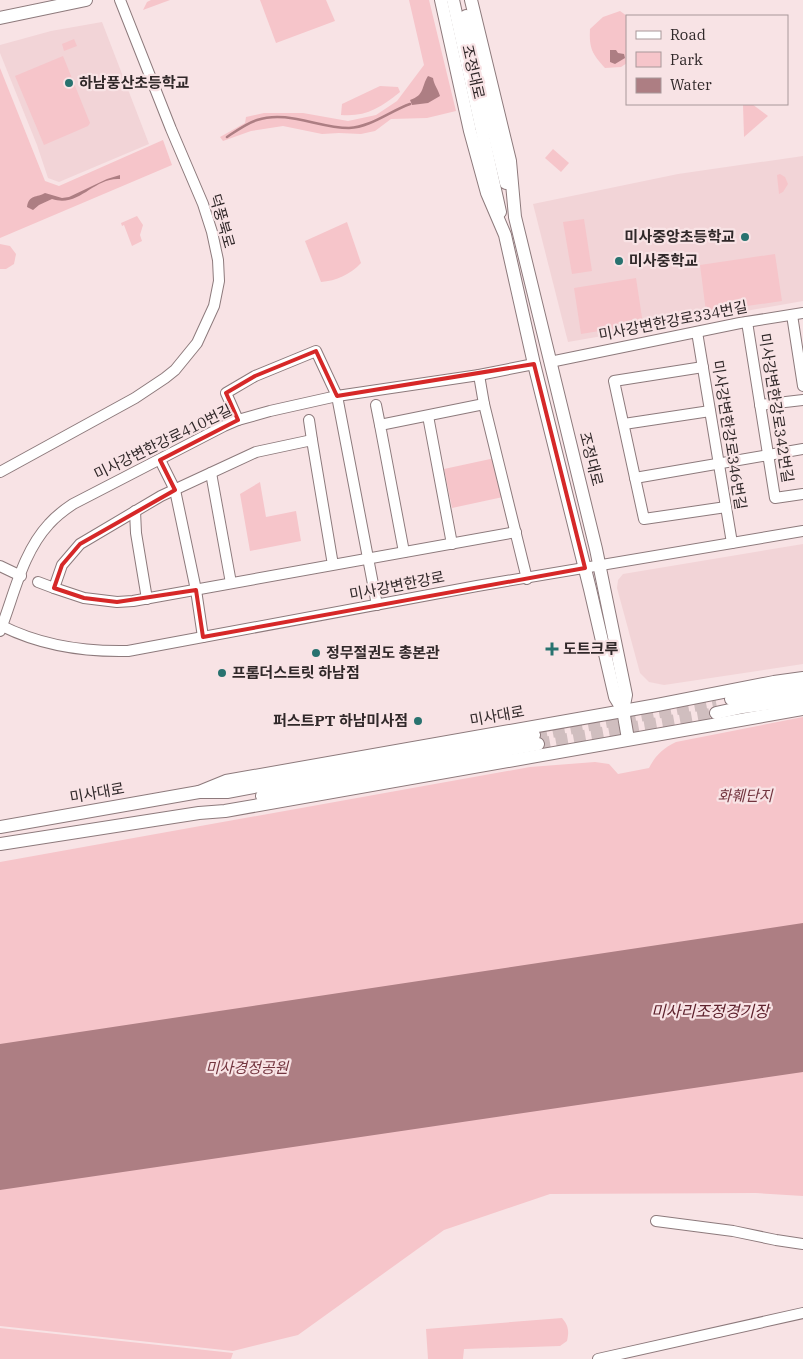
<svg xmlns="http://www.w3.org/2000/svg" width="803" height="1359" font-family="'IBM Plex Serif','Noto Sans KR',serif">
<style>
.built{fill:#f2d4d7}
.green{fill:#f6c5ca}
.water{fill:#ad7e83}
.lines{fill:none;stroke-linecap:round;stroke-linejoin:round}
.stream{stroke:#ad7e83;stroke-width:2.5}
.major-tunnel{stroke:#d0bebf;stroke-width:12;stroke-dasharray:12 6;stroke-linecap:butt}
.minor-casing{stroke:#8d7a7c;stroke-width:12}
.major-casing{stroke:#8d7a7c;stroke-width:14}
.minor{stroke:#fff;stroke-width:10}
.major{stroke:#fff;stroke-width:12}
.marked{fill:none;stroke:#d62828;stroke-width:4;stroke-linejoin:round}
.poi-dot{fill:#28726f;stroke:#f8e3e5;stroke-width:2}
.labels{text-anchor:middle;stroke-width:4.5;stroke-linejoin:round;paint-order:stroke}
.street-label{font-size:15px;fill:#302829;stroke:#f8e3e5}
.poi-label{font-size:15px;font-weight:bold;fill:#302829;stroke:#f8e3e5;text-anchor:start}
.park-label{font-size:15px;font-style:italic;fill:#73353f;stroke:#f8e3e5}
.water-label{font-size:16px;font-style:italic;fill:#5e222d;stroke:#f8e3e5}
</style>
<rect width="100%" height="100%" fill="#f8e3e5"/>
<!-- built -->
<g class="built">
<polygon points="102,22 149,144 59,182 48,178 37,145 0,53 0,45 51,31"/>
<polygon points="803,156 803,301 568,342 533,204 678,174"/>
<polygon points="803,544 803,664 664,685 649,682 640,673 617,588 618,580 623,574"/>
</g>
<!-- green -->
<g class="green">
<polygon points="151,0 170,0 143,10 147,2"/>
<polygon points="260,0 326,0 335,21 276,43"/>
<polygon points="409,0 429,0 456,111 427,118 391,119 375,131 361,134 339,133 322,134 283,126 251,131 223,141 220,137 245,123 246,117 264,113 303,113 348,121 376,115 397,101 424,65"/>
<path d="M620,11L627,16V63L621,67L605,68C592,54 589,48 590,29L603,17Z"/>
<polygon points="74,39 77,46 64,51 62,44"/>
<polygon points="63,56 90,123 88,126 44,145 15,76"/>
<polygon points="0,68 45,181 59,186 163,140 172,165 0,238"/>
<path d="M380,86L398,87L400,92C380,108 366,117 341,115L342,104Z"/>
<polygon points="743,104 752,104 768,116 744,137"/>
<polygon points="553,149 569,163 561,172 545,158"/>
<polygon points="780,174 785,177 788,184 783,192 779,194 777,175"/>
<polygon points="137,216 143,225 140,235 142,241 132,246 124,225 122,226 121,223"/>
<polygon points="584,219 592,271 572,274 563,222"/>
<path d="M347,222L361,263C351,274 336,281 321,282L305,241Z"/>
<polygon points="0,244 10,246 16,254 14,264 6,269 0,269"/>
<polygon points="775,254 782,301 706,312 700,265"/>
<polygon points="636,278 643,324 581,334 574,288"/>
<polygon points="495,458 503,497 452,508 444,469"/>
<polygon points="260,482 266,517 296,511 301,541 250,551 240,494"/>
<path d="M803,717V1196L756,1193L550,1194L444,1230L298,1335L233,1351L0,1326V862L530,767L595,762L609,764L618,774L649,768C656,755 662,749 676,742Z"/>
<path d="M562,1318C569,1326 569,1332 567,1341L560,1346L464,1349L463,1359H428L426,1329Z"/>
<polygon points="0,1328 233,1353 231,1359 0,1359"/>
</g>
<!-- water -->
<g class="water">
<polygon points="610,50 616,50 618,53 624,54 625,58 615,64 610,62"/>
<path d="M428,76L433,78C434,85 438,89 440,96L428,103L412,105L410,100C425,95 421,87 428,76Z"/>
<path d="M120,175V179C93,177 80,208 52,199L39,205L33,210L27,207C29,194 37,198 45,193L62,198L69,197L107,179Z"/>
<polygon points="803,923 803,1072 0,1190 0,1044"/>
</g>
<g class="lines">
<!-- stream -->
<path class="stream" d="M227,137C236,131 247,123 257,120C288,110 318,128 349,128C371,127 390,111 410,104"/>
<!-- major-tunnel -->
<g class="major-tunnel">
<polyline points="535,735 716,702"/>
<polyline points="538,744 716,713"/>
</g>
<!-- minor casing -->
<g class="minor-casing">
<g id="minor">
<polyline points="792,315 803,386"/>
<polyline points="747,322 775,498 803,494"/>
<polyline points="697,332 732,543"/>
<polyline points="550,362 740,323 803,313"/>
<polyline points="703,367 614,381 644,519 726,507"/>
<polyline points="479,375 484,404 527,579"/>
<polyline points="376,405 380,425"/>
<polyline points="760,405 803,400"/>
<polyline points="428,416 452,544"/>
<polyline points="238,420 226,393 255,376 316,351 337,396 377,605"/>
<polyline points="309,420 312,440"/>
<polyline points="624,424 710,411"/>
<polyline points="160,460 175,490 196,590 203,637"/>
<polyline points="0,472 135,398 165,378 175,370 197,343 214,306 219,281 218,260 212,232 203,204 171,129 120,0"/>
<polyline points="211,473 231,583"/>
<polyline points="635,478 803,449"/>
<polyline points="135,511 136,533 147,599"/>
<polyline points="404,552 380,425 484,404"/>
<polyline points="333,565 312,440 256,452 161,496 80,544 62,565 54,588 84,598 117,602 133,601 516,532"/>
<polyline points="0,566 21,576"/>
<polyline points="38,582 54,588"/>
<path d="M0,625C39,645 85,652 128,651L477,586L803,531"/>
<path d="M0,631C14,596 22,553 49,524C56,516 64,510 73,504L224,426L238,420L270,411L337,396L479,375L534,364"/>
<polyline points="656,1221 733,1231 776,1240 803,1244"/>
<polyline points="598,1359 803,1313"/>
</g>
</g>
<!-- major casing -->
<g class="major-casing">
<g id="major">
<polyline points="441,0 470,131 487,193 505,235 534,364 590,589 615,697 623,710"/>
<polyline points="453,0 500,212"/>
<polyline points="471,0 510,161 515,217 596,549 626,695 623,710 628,739"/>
<polyline points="466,16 506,183"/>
<polyline points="0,18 86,0"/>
<polyline points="731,699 803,689"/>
<polyline points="716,713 743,707 803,699"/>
<polyline points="199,792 226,781 657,705 774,682 803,678"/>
<polyline points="262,796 538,744"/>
<polyline points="0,827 199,792 227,792 534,735"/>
<polyline points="0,844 199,813 225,811 803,709"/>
</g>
</g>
<!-- minor -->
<use href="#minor" class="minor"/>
<!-- major -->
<use href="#major" class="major"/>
</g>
<!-- marked area -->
<path class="marked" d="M316,351L337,396L534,364L585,568L203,637L196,590L117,602L84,598L54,588L62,565L80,544L175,490L160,460L238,420L226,393L255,376Z"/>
<!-- markers -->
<g class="poi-dot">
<circle cx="69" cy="83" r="5"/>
<circle cx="745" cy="237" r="5"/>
<circle cx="619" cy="261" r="5"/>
<path d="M549.5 641.5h5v5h5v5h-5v5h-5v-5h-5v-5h5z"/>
<circle cx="316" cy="653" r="5"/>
<circle cx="222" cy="673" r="5"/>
<circle cx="418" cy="721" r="5"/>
</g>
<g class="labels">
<!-- street labels -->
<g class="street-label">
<text transform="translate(473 72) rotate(77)" y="5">조정대로</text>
<text transform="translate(222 221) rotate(74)" y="5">덕풍북로</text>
<text transform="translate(673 321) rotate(-11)" y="5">미사강변한강로334번길</text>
<text transform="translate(776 408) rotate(81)" y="5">미사강변한강로342번길</text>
<text transform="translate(729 435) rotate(81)" y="5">미사강변한강로346번길</text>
<text transform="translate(163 442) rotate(-26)" y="5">미사강변한강로410번길</text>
<text transform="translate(591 459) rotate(76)" y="5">조정대로</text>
<text transform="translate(397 586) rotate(-11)" y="5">미사강변한강로</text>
<text transform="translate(497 716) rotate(-10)" y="5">미사대로</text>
<text transform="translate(97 793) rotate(-10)" y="5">미사대로</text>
</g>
<!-- poi labels -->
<g class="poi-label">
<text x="79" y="88">하남풍산초등학교</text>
<text x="735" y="242" text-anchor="end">미사중앙초등학교</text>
<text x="629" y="266">미사중학교</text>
<text x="563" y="654">도트크루</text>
<text x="326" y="658">정무절권도 총본관</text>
<text x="232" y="678">프롬더스트릿 하남점</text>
<text x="408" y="726" text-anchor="end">퍼스트PT 하남미사점</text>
</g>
<!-- park labels -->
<g class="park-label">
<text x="745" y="801">화훼단지</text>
<text x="247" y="1073">미사경정공원</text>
</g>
<!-- water labels -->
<g class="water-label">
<text x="710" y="1017">미사리조정경기장</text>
</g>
</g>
<!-- legend -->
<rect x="626" y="15" width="162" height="90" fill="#f8e3e5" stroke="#a8989a"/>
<rect x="636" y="31" width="25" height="8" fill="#ffffff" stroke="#a8989a"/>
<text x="670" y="40" font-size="15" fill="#302829">Road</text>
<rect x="636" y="52" width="25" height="15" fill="#f6c5ca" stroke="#a8989a"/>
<text x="670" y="65" font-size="15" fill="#302829">Park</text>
<rect x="636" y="78" width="25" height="15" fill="#ad7e83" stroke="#a8989a"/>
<text x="670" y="90" font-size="15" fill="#302829">Water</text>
</svg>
